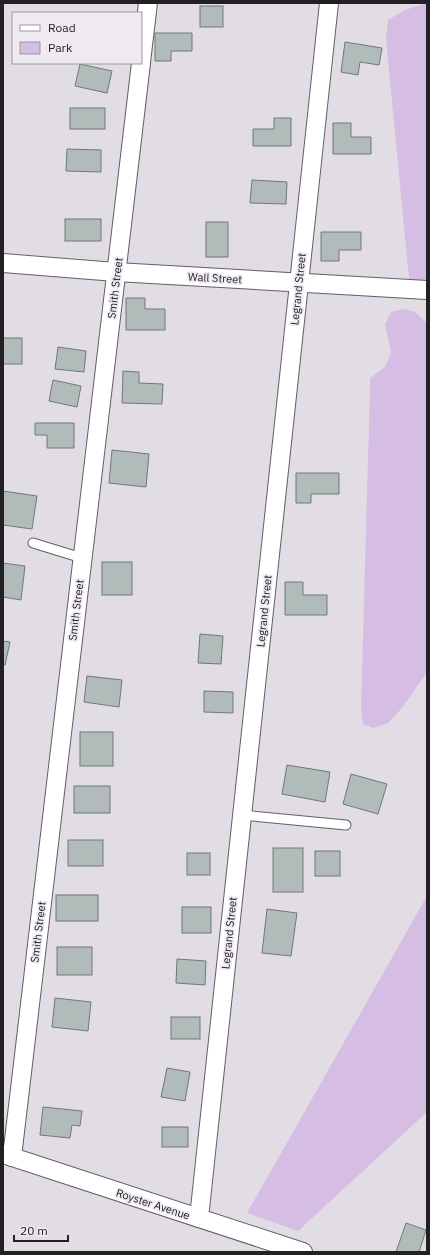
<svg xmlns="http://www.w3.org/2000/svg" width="430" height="1255" font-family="'IBM Plex Sans',sans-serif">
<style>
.green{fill:#d6bde3}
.building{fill:#b1bcba;stroke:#6f7978}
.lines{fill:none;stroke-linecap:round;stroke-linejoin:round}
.lane-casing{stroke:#625e64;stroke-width:11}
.street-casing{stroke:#625e64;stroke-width:20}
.lane{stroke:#fff;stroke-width:9}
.street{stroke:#fff;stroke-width:18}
.labels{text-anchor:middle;stroke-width:3.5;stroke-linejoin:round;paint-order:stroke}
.street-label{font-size:11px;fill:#222023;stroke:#efeaf2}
</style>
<rect width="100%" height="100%" fill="#e2dde5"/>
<!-- green -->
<g class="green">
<polygon points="427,3 427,290 410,289 386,39 388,20 405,10"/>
<polygon points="403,309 415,312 426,322 427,349 427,672 402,708 388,723 373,728 363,724 361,708 370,388 370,378 385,367 391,353 385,324 391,312"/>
<polygon points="427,896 427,1112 298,1231 247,1213"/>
</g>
<!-- building -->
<g class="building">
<rect x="200" y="6" width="23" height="21"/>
<polygon points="155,33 192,33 192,51 171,51 171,61 155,61"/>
<polygon points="345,42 382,48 379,65 360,62 358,75 341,72"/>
<polygon points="80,64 112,71 107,93 75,86"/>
<rect x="70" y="108" width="35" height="21"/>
<polygon points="274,118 291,118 291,146 253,146 253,129 274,129"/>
<polygon points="333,123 351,123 351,137 371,137 371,154 333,154"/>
<polygon points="67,149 101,150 101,172 66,171"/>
<polygon points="252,180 287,182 286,204 250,203"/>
<rect x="65" y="219" width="36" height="22"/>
<rect x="206" y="222" width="22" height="35"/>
<polygon points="321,232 361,232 361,250 339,250 339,261 321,261"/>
<polygon points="126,298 145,298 145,309 165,309 165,330 126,330"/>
<rect x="3" y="338" width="19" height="26"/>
<polygon points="58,347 86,351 84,372 55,369"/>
<polygon points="123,371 139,372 139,383 163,384 162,404 122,403"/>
<polygon points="53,380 81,386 77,407 49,401"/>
<polygon points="35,423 74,423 74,448 47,448 47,435 35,435"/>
<polygon points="112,450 149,454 146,487 109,483"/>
<polygon points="296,473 339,473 339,494 311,494 311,503 296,503"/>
<polygon points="3,491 37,496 32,529 3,525"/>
<rect x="102" y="562" width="30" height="33"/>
<polygon points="3,563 25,566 21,600 3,597"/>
<polygon points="285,582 303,582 303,595 327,595 327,615 285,615"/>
<polygon points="200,634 223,636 221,664 198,663"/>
<polygon points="3,641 10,642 5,665 3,665"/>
<polygon points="87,676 122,680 119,707 84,702"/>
<polygon points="204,691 233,692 233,713 204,712"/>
<rect x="80" y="732" width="33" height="34"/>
<polygon points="287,765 330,772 325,802 282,794"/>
<polygon points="351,774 387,784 378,814 343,804"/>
<rect x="74" y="786" width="36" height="27"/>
<rect x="68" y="840" width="35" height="26"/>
<rect x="273" y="848" width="30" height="44"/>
<rect x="315" y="851" width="25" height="25"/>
<rect x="187" y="853" width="23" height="22"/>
<rect x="56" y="895" width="42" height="26"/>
<rect x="182" y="907" width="29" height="26"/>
<polygon points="267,909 297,913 291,956 262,953"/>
<rect x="57" y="947" width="35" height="28"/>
<polygon points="177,959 206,961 205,985 176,983"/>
<polygon points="55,998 91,1002 88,1031 52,1027"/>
<rect x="171" y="1017" width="29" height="22"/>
<polygon points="167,1068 190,1072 185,1101 161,1097"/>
<polygon points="43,1107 82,1111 80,1126 72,1125 70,1138 40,1135"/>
<rect x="162" y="1127" width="26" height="20"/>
<polygon points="406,1223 426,1230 419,1252 396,1252"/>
</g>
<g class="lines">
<!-- lane casing -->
<g class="lane-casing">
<g id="lane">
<polyline points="33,543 82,558"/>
<polyline points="242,815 346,825"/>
</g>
</g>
<!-- street casing -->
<g class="street-casing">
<g id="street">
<polyline points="141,62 148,3"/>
<polyline points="3,263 116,272 427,290"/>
<polyline points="3,1154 303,1252"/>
<polyline points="12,1157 141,63"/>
<polyline points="199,1218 329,3"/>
</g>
</g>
<!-- lane -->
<use href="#lane" class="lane"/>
<!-- street -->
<use href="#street" class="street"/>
</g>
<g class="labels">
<!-- street labels -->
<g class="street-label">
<text transform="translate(215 278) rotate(3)" y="4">Wall Street</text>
<text transform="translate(115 288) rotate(-83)" y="4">Smith Street</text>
<text transform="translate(298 289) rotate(-84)" y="4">Legrand Street</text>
<text transform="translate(76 610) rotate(-83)" y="4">Smith Street</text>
<text transform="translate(264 611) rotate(-84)" y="4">Legrand Street</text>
<text transform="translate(38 932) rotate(-83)" y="4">Smith Street</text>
<text transform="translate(229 933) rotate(-84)" y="4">Legrand Street</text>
<text transform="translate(153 1204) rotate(18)" y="4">Royster Avenue</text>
</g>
</g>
<!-- border -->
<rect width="430" height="1255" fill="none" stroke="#222023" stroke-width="8"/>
<!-- legend -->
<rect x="12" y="12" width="130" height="52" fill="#efeaf2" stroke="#9d999f"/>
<rect x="20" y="25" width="20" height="6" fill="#ffffff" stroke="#9d999f"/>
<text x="48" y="32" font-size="12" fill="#222023">Road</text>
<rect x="20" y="42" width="20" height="12" fill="#d6bde3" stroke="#9d999f"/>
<text x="48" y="52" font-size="12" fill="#222023">Park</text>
<!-- scale -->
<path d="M14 1235v6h54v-6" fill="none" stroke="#222023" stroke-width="2"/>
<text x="20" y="1235" font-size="12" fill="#222023" stroke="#efeaf2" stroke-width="3" paint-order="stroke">20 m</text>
</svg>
